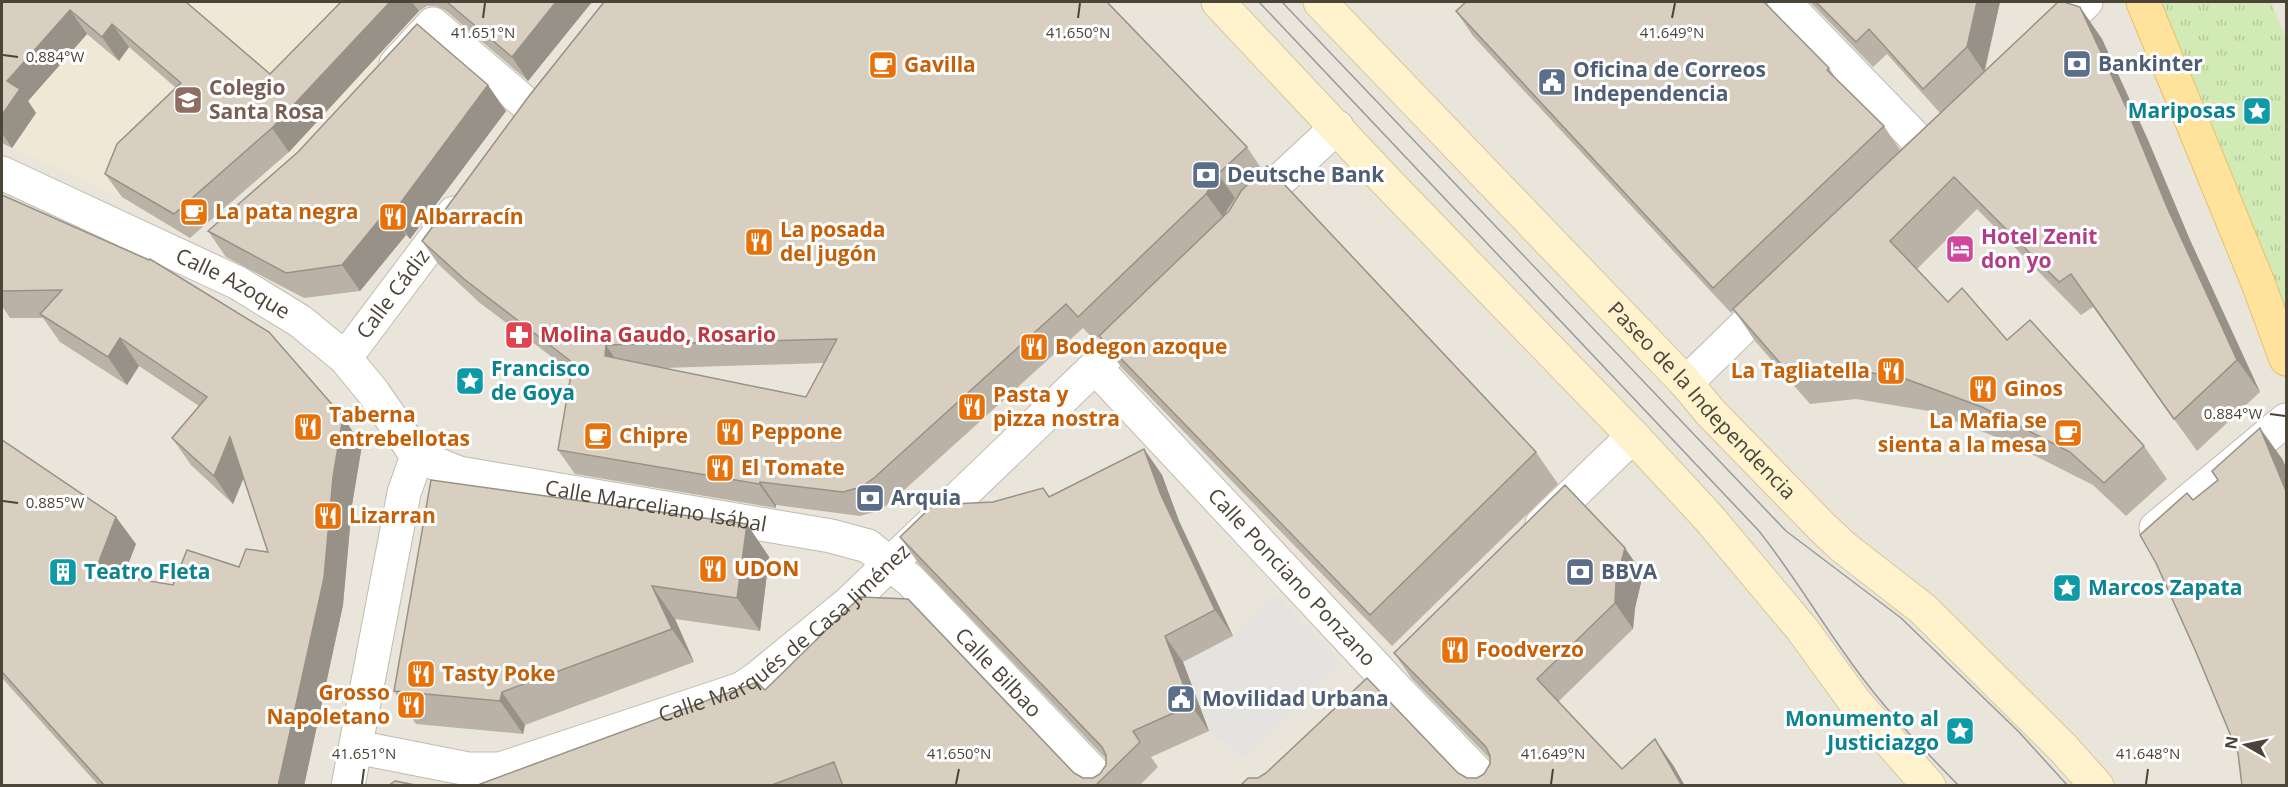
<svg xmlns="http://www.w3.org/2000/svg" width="2288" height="787" font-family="'Open Sans',sans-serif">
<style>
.residential{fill:#eae5da}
.education{fill:#efe8d6}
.grass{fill:url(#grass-tufts)}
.parking{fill:#e5e3e0}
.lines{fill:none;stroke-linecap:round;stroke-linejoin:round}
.street-casing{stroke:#c2bbae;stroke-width:35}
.secondary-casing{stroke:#d6c79b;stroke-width:35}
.primary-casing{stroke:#e6c16a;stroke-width:35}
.street{stroke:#fff;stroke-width:33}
.secondary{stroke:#fff3cd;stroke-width:33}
.primary{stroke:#ffe39c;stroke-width:33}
.tram{stroke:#9a9a9a;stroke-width:1.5}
.wall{fill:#bab2a6;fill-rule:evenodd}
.shaded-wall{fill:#979187}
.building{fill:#d8cfc1;stroke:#979187;stroke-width:1.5;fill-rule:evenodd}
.ticks{fill:none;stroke:#4b4439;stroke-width:2}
.labels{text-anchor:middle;stroke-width:6;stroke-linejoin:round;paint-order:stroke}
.service-label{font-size:21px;font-weight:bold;fill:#4e5e75;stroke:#fff;text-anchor:start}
.food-label{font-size:21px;font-weight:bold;fill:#c56008;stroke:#fff;text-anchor:start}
.education-label{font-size:21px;font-weight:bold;fill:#785e54;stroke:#fff;text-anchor:start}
.culture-label{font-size:21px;font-weight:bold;fill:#0d838f;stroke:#fff;text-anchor:start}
.hotel-label{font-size:21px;font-weight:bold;fill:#b23c85;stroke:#fff;text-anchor:start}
.street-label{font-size:21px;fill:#4b4439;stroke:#fff}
.health-label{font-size:21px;font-weight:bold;fill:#be3a42;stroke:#fff;text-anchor:start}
.ticks-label{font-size:15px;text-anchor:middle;fill:#4b4439;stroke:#fff;stroke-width:6;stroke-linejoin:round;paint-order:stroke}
</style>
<defs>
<pattern id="grass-tufts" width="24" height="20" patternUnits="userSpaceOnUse" patternTransform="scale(1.5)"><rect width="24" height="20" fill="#d2eab5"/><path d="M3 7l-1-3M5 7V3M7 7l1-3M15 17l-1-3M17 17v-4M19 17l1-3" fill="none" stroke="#b6ca9c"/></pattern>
</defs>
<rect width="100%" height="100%" fill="#f6f3ec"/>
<!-- residential -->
<rect class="residential" x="2" y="2" width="2284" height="783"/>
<!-- education -->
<polygon class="education" points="2,2 396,2 421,25 271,182 261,171 134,168 122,197 12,148 36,113 24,105 32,96 2,77"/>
<!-- grass -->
<polygon class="grass" points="2157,2 2271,2 2286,39 2286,321"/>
<!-- parking -->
<polygon class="parking" points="1275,594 1342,663 1242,759 1209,731 1183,662 1233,636"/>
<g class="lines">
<!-- street casing -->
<g class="street-casing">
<g id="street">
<polyline points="1784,2 1928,151"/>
<polyline points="2047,38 2086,2"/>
<polyline points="396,64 433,24 531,108"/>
<path id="s1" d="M2,173L238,283L300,321L345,358L373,392L417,456L459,473L831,536L868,546L911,581L1106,786"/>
<polyline points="1248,210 1337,127"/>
<path id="s2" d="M345,358L454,213"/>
<path id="s3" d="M1095,367L1399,692L1490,786"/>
<polyline points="1686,383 1777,294"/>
<polyline points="1542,524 1633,436"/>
<polyline points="2156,528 2286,420"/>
<path id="s4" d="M356,747L468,769H500L741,689L756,679L849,603L1143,321"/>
<polyline points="348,786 404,493 417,456"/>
</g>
</g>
<!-- secondary casing -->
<g class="secondary-casing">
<g id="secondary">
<polyline points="1218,2 1386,181 1633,436 1708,517 1802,629 1855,702 1929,786"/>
<path id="s5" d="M1320,2L1686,383L1711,413L1821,526L1842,546L1923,609L2063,748L2097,786"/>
</g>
</g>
<!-- primary casing -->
<g class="primary-casing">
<polyline id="primary" points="2143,2 2258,283 2286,359"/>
</g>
<!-- street -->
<use href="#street" class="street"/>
<!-- secondary -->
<use href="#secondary" class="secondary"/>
<!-- primary -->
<use href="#primary" class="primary"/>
<!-- tram -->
<g class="tram">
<path d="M1259,2L1759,531C1797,579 1827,632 1864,680C1893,718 1926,752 1959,786"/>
<polyline points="1282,2 1786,531 1901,618 2019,732 2068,786"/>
</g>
</g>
<!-- wall -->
<g class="wall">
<polygon points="2,2 186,2 270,74 341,2 592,2 528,81 445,10 436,6 427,6 419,11 289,152 190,238 122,197 105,174 176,88 129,47 119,61 87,34 28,101 36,113 12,148 2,143"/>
<polygon points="1466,2 1766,2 1766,3 1829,68 1837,80 1884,126 1900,150 1940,113 1887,54 1873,67 1810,2 2000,2 1985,71 2080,7 2102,39 2148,140 2190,240 2260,392 2197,451 2093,307 2081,315 1977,209 1917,269 1948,302 2007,340 2144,446 2167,479 2126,516 2093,485 2004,440 1929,411 1856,399 1810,404 1755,341 1734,310 1731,313 1473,36 1456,11"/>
<path d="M1139,36L1247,147L1263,171L1536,452L1558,484L1392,646L1121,367L1099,336L1095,341L1083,328L891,502L878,511L860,516L776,505V508L575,474L558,450L572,372L480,303L438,264L422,241ZM1240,193L1229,211L1224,216L1235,198ZM824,363L806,397L663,368Z"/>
<polygon points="506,111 410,239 406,235 360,291 304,298 226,257 208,231"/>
<polygon points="2,195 362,445 352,505 343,605 304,786 99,786 2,678 2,440 136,544 123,577 173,585 239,567 268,552 244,478 233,504 191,465 172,438 199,406 139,366 127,385 60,342 43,318 10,318 2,306"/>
<polygon points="1144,449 1162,475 1179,521 1233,636 1183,662 1209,731 1151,757 1158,767 1139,786 480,786 765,690 1074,773 1083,778 1093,778 1100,774 1106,765 1106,759 918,563 900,537 993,502 1043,488 1049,497"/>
<polygon points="747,524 769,557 760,631 675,619 694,662 525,725 523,734 416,724 394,691"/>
<polygon points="1643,574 1635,608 1633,629 1558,702 1622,769 1673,765 1685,786 1240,786 1458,773 1467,778 1477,778 1484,774 1490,764 1490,759 1412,679 1394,653"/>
</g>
<!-- shaded-wall -->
<g class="shaded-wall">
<polygon points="390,2 412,2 419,11 289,152 272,128"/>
<polygon points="556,2 592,2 528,81 512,57"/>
<polygon points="1977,2 2000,2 1984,72 1967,47"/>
<polygon points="2080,7 2102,39 2148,140 2190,240 2260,392 2237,360 2167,207"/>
<polygon points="70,10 87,34 28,101 36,113 12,148 2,133 2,115 7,81"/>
<polygon points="112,24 129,47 119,61 102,37"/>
<polygon points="488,85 506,111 410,239 393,213"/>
<polygon points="1218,174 1235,198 1223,217 1206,194"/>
<polygon points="388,209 406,235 360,291 342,265"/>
<polygon points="120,338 139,366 127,385 108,357"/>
<polygon points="606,345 622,369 605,356"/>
<polygon points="343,417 362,445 352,505 343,605 304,786 278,786"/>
<polygon points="2260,428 2283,460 2286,468 2286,491"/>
<polygon points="230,437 249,464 233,504 214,476"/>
<polygon points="1144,449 1162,475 1179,521 1233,636 1215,610 1161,495"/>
<polygon points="760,482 776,505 776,508 759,484"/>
<polygon points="116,517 136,544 114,600 95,572"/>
<polygon points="747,524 769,557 760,631 737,598"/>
<polygon points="1625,548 1643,574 1635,608 1633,629 1615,603 1616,582"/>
<polygon points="652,586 675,619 694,662 672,629"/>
<polygon points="1165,636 1183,662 1209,731 1191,705"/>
<polygon points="502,692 525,725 523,734 500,701"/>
<polygon points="1655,739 1673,765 1685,786 1682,786"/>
</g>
<!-- building -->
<g class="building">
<polygon points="2,2 186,2 270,74 341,2 390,2 272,128 174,214 105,174 117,144 181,83 112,24 102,37 70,10 7,81 20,89 2,115"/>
<polygon points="447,2 556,2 512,57"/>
<path d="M604,2H1107L1247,147L1218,174L1206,194L1078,317L1066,304L874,478L861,487L843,492L760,482L759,484L558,450L573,363L464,279L422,241L529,96ZM837,339L806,397L605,356L606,345Z"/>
<polygon points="1466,2 1764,2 1829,68 1827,70 1884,126 1713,288 1456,11"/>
<polygon points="1816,2 1977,2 1967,47 1923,89 1869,29 1856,42"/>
<polygon points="2058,2 2064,2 2080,7 2126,107 2167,207 2237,360 2174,419 2071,274 2059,282 1954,177 1890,241 1948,302 1962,288 2007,340 2030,320 2144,446 2104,483 2070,452 1982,407 1906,379 1833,366 1787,371 1733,309"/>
<polygon points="417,24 488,85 393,213 388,209 342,265 286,273 208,231 298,152"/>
<polygon points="1267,166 1536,452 1370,615 1099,336 1229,211 1241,191"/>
<polygon points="2,195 149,260 150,259 269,332 343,417 333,477 324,578 278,786 105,786 2,672 2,440 116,517 95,572 173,585 187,550 239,567 246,549 268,552 230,437 214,476 172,438 207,397 120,338 108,357 40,314 62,290 2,291"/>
<polygon points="2260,428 2286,491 2286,786 2242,786 2238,753 2196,652 2156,563 2140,535 2187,493 2193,500 2218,480 2212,471"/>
<polygon points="1144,449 1161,495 1215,610 1165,636 1191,705 1133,731 1140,742 1095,786 843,786 834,762 769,786 480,786 480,784 757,682 765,690 860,597 908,599 1074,773 1083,778 1093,778 1100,774 1106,765 1106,755 1102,747 900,537 933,505 993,502 1043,488 1049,497"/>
<polygon points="431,480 747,524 737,598 652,586 672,629 502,692 500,701 394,691"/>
<polygon points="1565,485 1625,548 1616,582 1615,603 1537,679 1622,769 1655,739 1682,786 1240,786 1248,778 1258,778 1266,773 1367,678 1458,773 1467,778 1477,778 1484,774 1490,764 1490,756 1486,747 1394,653"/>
<polygon points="395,781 420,786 388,786"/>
</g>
<!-- ticks -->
<path class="ticks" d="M483,18L485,3M1078,18L1080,3M1672,18L1675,3M3,55L18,57M2270,414L2285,416M3,501L18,503M362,784L364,769M956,784L959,769M1551,784L1553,769M2146,784L2148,769"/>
<!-- icons -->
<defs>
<g id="bank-square" transform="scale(1.5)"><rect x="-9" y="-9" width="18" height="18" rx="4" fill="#5c6f8a" stroke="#fff"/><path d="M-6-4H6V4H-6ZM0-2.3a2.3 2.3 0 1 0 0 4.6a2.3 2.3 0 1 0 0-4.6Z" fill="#fff"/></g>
<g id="cafe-square" transform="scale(1.5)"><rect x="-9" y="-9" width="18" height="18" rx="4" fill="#e8710a" stroke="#fff"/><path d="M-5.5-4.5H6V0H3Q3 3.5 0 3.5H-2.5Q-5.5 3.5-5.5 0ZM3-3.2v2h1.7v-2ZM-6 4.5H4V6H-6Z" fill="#fff"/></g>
<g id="civic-square" transform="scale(1.5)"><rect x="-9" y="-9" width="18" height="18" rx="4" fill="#5c6f8a" stroke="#fff"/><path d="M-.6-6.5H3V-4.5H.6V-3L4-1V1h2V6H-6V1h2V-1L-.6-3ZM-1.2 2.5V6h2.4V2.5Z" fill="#fff"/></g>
<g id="school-square" transform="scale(1.5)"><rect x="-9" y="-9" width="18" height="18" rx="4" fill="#8d6e63" stroke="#fff"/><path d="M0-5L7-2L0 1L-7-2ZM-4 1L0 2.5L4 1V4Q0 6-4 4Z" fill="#fff"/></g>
<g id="sight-square" transform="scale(1.5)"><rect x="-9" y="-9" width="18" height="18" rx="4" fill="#0f9aa8" stroke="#fff"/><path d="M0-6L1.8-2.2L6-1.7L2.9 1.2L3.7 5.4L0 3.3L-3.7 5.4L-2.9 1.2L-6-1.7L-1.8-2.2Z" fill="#fff"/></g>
<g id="restaurant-square" transform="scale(1.5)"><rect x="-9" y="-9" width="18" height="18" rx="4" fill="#e8710a" stroke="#fff"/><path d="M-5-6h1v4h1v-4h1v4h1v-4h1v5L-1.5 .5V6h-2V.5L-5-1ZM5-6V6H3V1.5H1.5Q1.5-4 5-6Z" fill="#fff"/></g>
<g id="hotel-square" transform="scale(1.5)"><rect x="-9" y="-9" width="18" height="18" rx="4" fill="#d1479c" stroke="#fff"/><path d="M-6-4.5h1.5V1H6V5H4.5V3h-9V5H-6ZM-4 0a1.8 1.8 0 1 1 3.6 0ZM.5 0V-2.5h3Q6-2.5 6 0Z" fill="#fff"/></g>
<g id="pharmacy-square" transform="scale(1.5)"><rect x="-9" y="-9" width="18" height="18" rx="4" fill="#e0444e" stroke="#fff"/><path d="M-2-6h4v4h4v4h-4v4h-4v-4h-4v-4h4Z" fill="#fff"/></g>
<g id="building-square" transform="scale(1.5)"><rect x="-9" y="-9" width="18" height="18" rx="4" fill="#0f9aa8" stroke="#fff"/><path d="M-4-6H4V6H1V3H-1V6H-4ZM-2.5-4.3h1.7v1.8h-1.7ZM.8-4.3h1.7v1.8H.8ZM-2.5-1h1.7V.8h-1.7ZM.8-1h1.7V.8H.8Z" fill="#fff"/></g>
</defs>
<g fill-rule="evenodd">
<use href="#bank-square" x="2077" y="64"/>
<use href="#cafe-square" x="883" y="65"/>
<use href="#civic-square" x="1552" y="82"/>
<use href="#school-square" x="188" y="100"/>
<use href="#sight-square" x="2257" y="111"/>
<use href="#bank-square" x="1206" y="175"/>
<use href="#cafe-square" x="194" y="212"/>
<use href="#restaurant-square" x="393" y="217"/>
<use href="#restaurant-square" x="759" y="242"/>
<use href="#hotel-square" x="1960" y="249"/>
<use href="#pharmacy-square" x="519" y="335"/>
<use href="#restaurant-square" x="1034" y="347"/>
<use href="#restaurant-square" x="1891" y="371"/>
<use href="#sight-square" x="470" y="381"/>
<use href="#restaurant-square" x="1983" y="389"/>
<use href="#restaurant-square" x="972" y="407"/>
<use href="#restaurant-square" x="308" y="427"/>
<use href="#restaurant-square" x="730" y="432"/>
<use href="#cafe-square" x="2068" y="433"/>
<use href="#cafe-square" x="598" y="436"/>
<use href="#restaurant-square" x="720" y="468"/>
<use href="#bank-square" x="870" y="498"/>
<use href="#restaurant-square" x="328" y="516"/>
<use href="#restaurant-square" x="713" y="569"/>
<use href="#building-square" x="63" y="572"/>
<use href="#bank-square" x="1580" y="572"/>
<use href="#sight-square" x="2067" y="588"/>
<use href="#restaurant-square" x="1455" y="650"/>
<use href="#restaurant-square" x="421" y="674"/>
<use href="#civic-square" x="1181" y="699"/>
<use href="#restaurant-square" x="411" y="705"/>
<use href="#sight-square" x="1960" y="731"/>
</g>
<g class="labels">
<!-- service labels -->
<g class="service-label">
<text x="2098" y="71">Bankinter</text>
<text x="1573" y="77">Oficina de Correos<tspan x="1573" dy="24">Independencia</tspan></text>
<text x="1227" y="182">Deutsche Bank</text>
<text x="891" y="505">Arquia</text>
<text x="1601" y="579">BBVA</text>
<text x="1202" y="706">Movilidad Urbana</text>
</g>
<!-- food labels -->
<g class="food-label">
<text x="904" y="72">Gavilla</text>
<text x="215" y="219">La pata negra</text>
<text x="414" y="224">Albarracín</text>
<text x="780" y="237">La posada<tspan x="780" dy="24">del jugón</tspan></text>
<text x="1055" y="354">Bodegon azoque</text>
<text x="1870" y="378" text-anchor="end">La Tagliatella</text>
<text x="2004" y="396">Ginos</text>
<text x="993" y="402">Pasta y<tspan x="993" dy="24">pizza nostra</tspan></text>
<text x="329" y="422">Taberna<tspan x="329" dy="24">entrebellotas</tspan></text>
<text x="2047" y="428" text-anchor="end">La Mafia se<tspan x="2047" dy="24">sienta a la mesa</tspan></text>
<text x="751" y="439">Peppone</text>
<text x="619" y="443">Chipre</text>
<text x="741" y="475">El Tomate</text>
<text x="349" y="523">Lizarran</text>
<text x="734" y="576">UDON</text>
<text x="1476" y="657">Foodverzo</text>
<text x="442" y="681">Tasty Poke</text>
<text x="390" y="700" text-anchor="end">Grosso<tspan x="390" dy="24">Napoletano</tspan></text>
</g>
<!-- education labels -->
<g class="education-label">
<text x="209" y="95">Colegio<tspan x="209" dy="24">Santa Rosa</tspan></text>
</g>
<!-- culture labels -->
<g class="culture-label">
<text x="2236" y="118" text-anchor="end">Mariposas</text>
<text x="491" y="376">Francisco<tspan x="491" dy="24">de Goya</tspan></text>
<text x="84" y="579">Teatro Fleta</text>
<text x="2088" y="595">Marcos Zapata</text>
<text x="1939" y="726" text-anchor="end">Monumento al<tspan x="1939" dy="24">Justiciazgo</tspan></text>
</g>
<!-- hotel labels -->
<g class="hotel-label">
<text x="1981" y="244">Hotel Zenit<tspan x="1981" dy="24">don yo</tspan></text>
</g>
<!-- street labels -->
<g class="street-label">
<text dy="7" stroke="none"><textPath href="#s1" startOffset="256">Calle Azoque</textPath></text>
<text dy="7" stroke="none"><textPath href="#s2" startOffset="80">Calle Cádiz</textPath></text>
<text dy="7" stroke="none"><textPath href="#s5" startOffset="552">Paseo de la Independencia</textPath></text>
<text dy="7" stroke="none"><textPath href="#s1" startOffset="758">Calle Marceliano Isábal</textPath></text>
<text dy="7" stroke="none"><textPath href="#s3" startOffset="288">Calle Ponciano Ponzano</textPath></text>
<text dy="7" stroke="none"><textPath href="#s4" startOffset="466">Calle Marqués de Casa Jiménez</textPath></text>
<text dy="7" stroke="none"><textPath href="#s1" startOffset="1156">Calle Bilbao</textPath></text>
</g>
<!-- health labels -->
<g class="health-label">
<text x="540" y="342">Molina Gaudo, Rosario</text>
</g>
</g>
<g class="ticks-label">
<text x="483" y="38">41.651°N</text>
<text x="1078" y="38">41.650°N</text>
<text x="1672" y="38">41.649°N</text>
<text x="55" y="62">0.884°W</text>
<text x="2233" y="419">0.884°W</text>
<text x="55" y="508">0.885°W</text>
<text x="364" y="759">41.651°N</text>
<text x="959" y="759">41.650°N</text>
<text x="1553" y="759">41.649°N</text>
<text x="2148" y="759">41.648°N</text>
</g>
<!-- border -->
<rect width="2288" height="787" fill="none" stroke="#4b4439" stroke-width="6"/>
<!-- north arrow -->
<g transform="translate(2246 745) rotate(279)" stroke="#ffffff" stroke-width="4.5" paint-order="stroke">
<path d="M0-4.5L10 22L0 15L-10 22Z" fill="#4b4439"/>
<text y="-9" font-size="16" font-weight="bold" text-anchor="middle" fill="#4b4439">N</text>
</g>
</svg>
